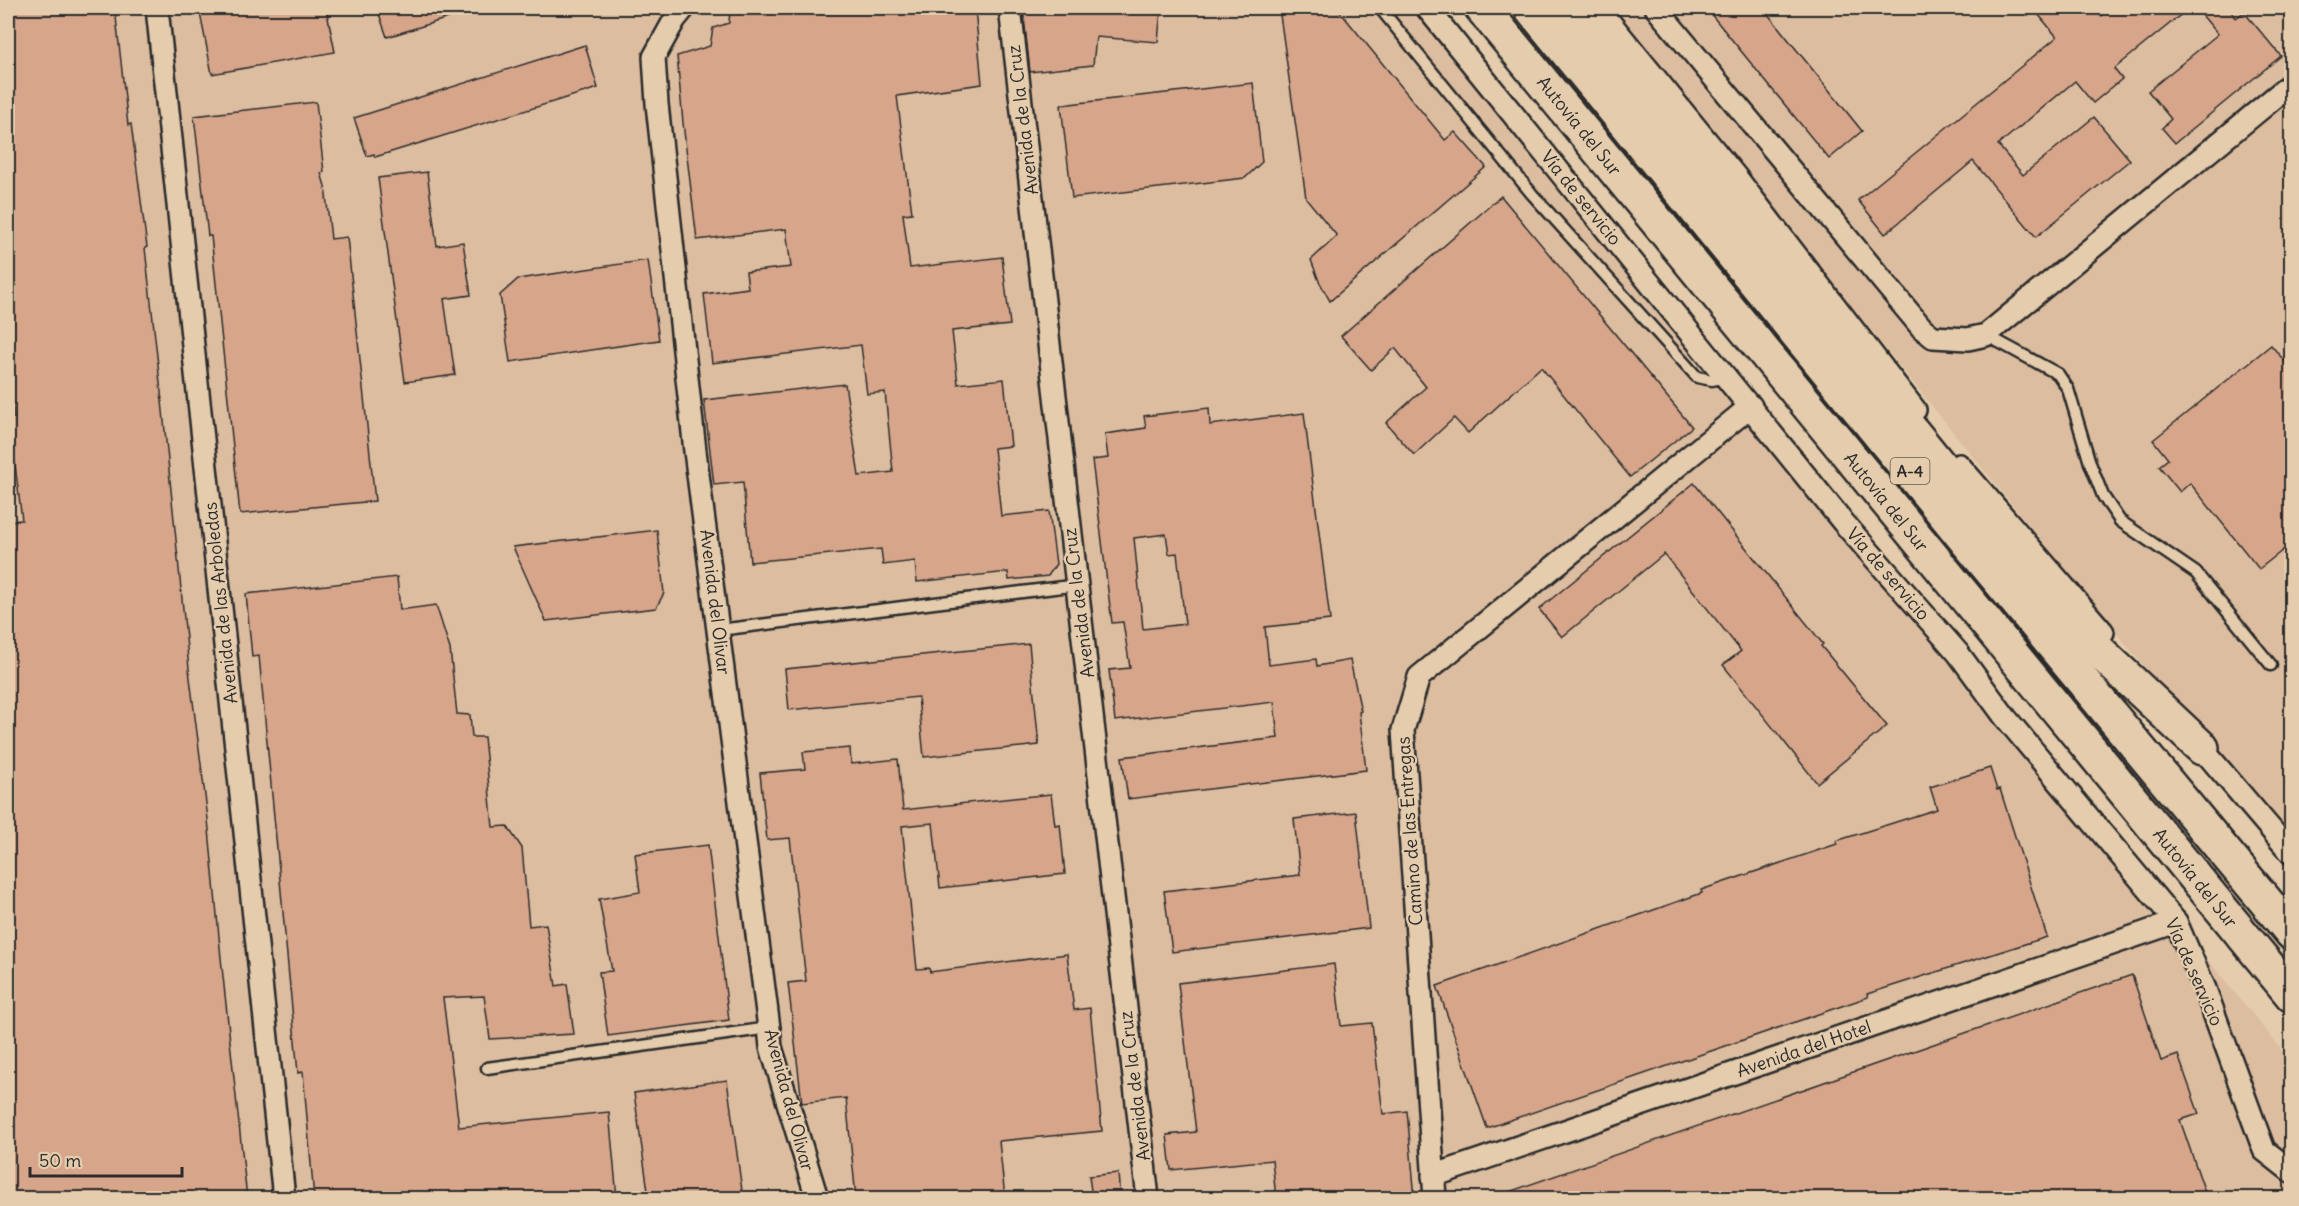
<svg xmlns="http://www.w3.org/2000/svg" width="2299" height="1206" font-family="Delius,sans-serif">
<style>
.built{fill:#dcbda0}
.building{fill:#d7a58a;stroke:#2b2b2b;stroke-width:1.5;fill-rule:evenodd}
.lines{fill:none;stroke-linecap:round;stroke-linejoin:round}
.lane-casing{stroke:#2b2b2b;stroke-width:15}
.street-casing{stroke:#2b2b2b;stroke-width:26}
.highway-casing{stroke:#2b2b2b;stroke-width:38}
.lane{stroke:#e4ccad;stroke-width:10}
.street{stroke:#e4ccad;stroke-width:21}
.highway{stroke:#e4ccad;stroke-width:33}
.labels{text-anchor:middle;stroke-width:4.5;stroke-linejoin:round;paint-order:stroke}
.shield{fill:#e4ccad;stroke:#625b52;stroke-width:1.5}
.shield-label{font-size:16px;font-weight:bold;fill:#2b2b2b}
.street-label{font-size:18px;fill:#2b2b2b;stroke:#e4ccad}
</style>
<rect width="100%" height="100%" fill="#e4ccad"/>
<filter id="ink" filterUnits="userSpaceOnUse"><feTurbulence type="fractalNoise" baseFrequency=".0167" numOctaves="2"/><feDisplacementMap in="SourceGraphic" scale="12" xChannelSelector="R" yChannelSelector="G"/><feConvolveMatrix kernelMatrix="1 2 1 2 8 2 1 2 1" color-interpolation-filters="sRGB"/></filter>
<g filter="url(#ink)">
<!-- built -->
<g class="built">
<polygon points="8,8 1427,8 1751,406 2291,1061 2291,1198 8,1198"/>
<polygon points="1609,8 2291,8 2291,845 2114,630"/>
</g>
<!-- building -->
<g class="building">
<polygon points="8,8 115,8 128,125 131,124 147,247 145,248 162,401 190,678 208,819 221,958 247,1198 8,1198 8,521 22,520 9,418 14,418 8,361"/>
<polygon points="199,8 326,8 335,52 212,74"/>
<polygon points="377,8 470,8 471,11 387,37"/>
<polygon points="741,8 975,8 982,84 897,96 912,213 903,214 910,268 1002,257 1010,325 952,331 958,384 1004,379 1011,446 994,448 1001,516 1049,511 1056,564 1048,576 1009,580 1008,572 917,582 915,561 883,565 881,549 750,562 743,482 714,485 704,400 845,384 859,476 893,472 885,392 867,394 861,345 712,363 704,294 748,288 746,272 791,267 786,229 697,240 683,123 677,56 710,46 713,28 729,23 730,9"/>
<polygon points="1023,8 1161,8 1158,42 1096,37 1093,65 1030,72"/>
<polygon points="1279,8 1337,8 1445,140 1455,132 1486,167 1330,301 1319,281 1311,260 1337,236 1306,198"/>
<polygon points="1706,8 1763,8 1862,131 1829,159"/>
<polygon points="2033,8 2094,8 2101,16 2112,8 2189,8 2114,69 2122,79 2093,103 2075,81 1998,145 2023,175 2094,117 2130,160 2036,237 1973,161 1885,234 1858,200 2057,37"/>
<polygon points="2196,8 2228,8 2236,18 2244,12 2281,56 2175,143 2162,128 2171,119 2148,91 2218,34"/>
<polygon points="585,45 598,88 375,157 374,154 367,156 354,118"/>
<polygon points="1253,83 1262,162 1245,178 1072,198 1061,105"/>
<polygon points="316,102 324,172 321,173 325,186 331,239 347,237 375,501 240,514 211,236 208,236 194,116"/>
<polygon points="427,172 437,246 463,242 471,295 444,299 455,375 405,382 378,178"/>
<polygon points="1501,196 1692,427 1630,477 1541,367 1468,433 1454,418 1414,455 1386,423 1426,387 1395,348 1371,370 1341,336"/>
<polygon points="648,260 659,340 510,362 500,295 518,279"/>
<polygon points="2271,345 2292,370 2292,543 2259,569 2190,483 2180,492 2159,466 2168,459 2153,440"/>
<path d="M1209,408L1210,425L1304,413L1330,620L1265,627L1269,665L1316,659L1317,666L1350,660L1361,711L1359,712L1366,770L1128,799L1122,757L1278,738L1274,702L1115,721L1109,670L1130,668L1123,622L1112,623L1092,460L1108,458L1105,434L1146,428L1144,416ZM1166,534L1169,554L1177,553L1185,624L1143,629L1134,538Z"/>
<polygon points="1694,483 1823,644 1821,646 1887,726 1817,783 1723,665 1741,651 1664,554 1562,637 1539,609"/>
<polygon points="657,530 664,593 656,608 546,621 513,547"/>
<polygon points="397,577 400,610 436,605 450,649 457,714 470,715 472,737 484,737 493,827 507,826 522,848 529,926 546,924 556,986 567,984 574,1034 490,1039 484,996 443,998 459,1127 609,1112 617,1198 480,1198 480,1194 437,1198 314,1198 303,1072 298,1073 259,656 252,657 246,594"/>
<polygon points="1029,644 1039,745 924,757 918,697 789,710 785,669"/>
<polygon points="850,748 851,764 898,759 903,810 1051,794 1055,825 1060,824 1065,874 940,888 933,823 902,826 917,969 929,968 930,972 1067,954 1074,1010 1090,1008 1102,1131 999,1141 1005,1198 969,1198 969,1196 942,1198 856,1198 846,1098 802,1103 788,983 806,981 790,838 767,840 760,773 805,769 803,752"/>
<polygon points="1990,768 1997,790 2000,789 2047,937 1867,994 1868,997 1487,1128 1437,986 1702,893 1701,890 1837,844 1836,841 1937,809 1930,787"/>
<polygon points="1356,812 1369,928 1172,952 1164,891 1300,875 1294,819"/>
<polygon points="708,845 729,1020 608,1036 599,972 612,971 599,899 640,892 635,854"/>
<polygon points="1334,964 1341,1026 1372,1023 1383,1114 1407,1111 1415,1198 1276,1198 1272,1160 1171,1170 1167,1135 1196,1132 1178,983"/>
<polygon points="2132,975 2161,1061 2178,1055 2199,1114 2180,1120 2207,1198 1497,1198 1497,1196"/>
<polygon points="727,1080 743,1198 649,1198 634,1093"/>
<polygon points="1118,1173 1120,1198 1092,1198 1089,1176"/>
</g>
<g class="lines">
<!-- lane casing -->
<g class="lane-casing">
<g id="lane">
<polyline points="1380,8 1532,194 1697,377 1712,380 1727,377"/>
<polyline points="1986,335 2058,374 2068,389 2090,463 2103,496 2120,521 2196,573 2271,665"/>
<polyline points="719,630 1078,585"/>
<polyline points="487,1068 769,1028"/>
</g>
</g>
<!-- street casing -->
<g class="street-casing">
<g id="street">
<polyline points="157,8 284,1198"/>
<polyline points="684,8 675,19 654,57 657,104 695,451 769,1028 771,1047 817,1198"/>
<polyline points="1010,8 1148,1198"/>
<polyline points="1427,8 1843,522 1958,653 2005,717 2176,922 2205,989 2264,1150 2292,1172"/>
<polyline points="1598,8 1736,177 1915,410"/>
<polyline points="1656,8 1922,328 1933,337 1968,339 1986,335 2292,83"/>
<polyline points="1959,465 2103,632"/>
<polyline points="2193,738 2292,854"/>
<polyline points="1433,1176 2176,922"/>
<polyline points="1435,1198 1403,730 1419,677 1751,406"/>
</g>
</g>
<!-- highway casing -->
<g class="highway-casing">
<g id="highway">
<polyline points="1482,8 2292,995"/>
<polyline points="1531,8 1969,544 2292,933"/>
<polyline points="1569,8 2030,577 2101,653 2202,748"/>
</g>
</g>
<!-- lane -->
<use href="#lane" class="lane"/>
<!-- street -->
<use href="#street" class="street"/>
<!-- highway -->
<use href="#highway" class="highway"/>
</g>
</g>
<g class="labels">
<!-- shield labels -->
<rect class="shield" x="1890.5" y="458" width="39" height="26" rx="4.5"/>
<g class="shield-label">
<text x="1910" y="477">A-4</text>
</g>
<!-- street labels -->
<g class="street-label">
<text transform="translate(1023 120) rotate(-97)" y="6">Avenida de la Cruz</text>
<text transform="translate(1579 126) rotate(51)" y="6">Autovía del Sur</text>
<text transform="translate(1581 198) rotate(51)" y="6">Vía de servicio</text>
<text transform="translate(1886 502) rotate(51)" y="6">Autovía del Sur</text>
<text transform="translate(1888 574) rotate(49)" y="6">Vía de servicio</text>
<text transform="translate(715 602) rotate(83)" y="6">Avenida del Olivar</text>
<text transform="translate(221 603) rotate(-96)" y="6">Avenida de las Arboledas</text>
<text transform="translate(1079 603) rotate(-97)" y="6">Avenida de la Cruz</text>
<text transform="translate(1410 831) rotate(-94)" y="6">Camino de las Entregas</text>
<text transform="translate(2195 878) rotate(51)" y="6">Autovía del Sur</text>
<text transform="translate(2194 972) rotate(66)" y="6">Vía de servicio</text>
<text transform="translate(1804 1049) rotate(-19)" y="6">Avenida del Hotel</text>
<text transform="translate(1135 1086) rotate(-97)" y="6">Avenida de la Cruz</text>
<text transform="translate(789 1100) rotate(75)" y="6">Avenida del Olivar</text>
</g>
</g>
<!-- margin -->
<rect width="2299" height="1206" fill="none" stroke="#e4ccad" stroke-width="30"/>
<rect x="15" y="15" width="2269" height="1176" fill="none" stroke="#2b2b2b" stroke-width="2" filter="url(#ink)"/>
<!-- scale -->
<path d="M30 1167v9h152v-9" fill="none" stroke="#2b2b2b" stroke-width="3"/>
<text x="39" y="1167" font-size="18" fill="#2b2b2b" stroke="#e4ccad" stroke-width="4.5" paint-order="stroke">50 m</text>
</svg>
